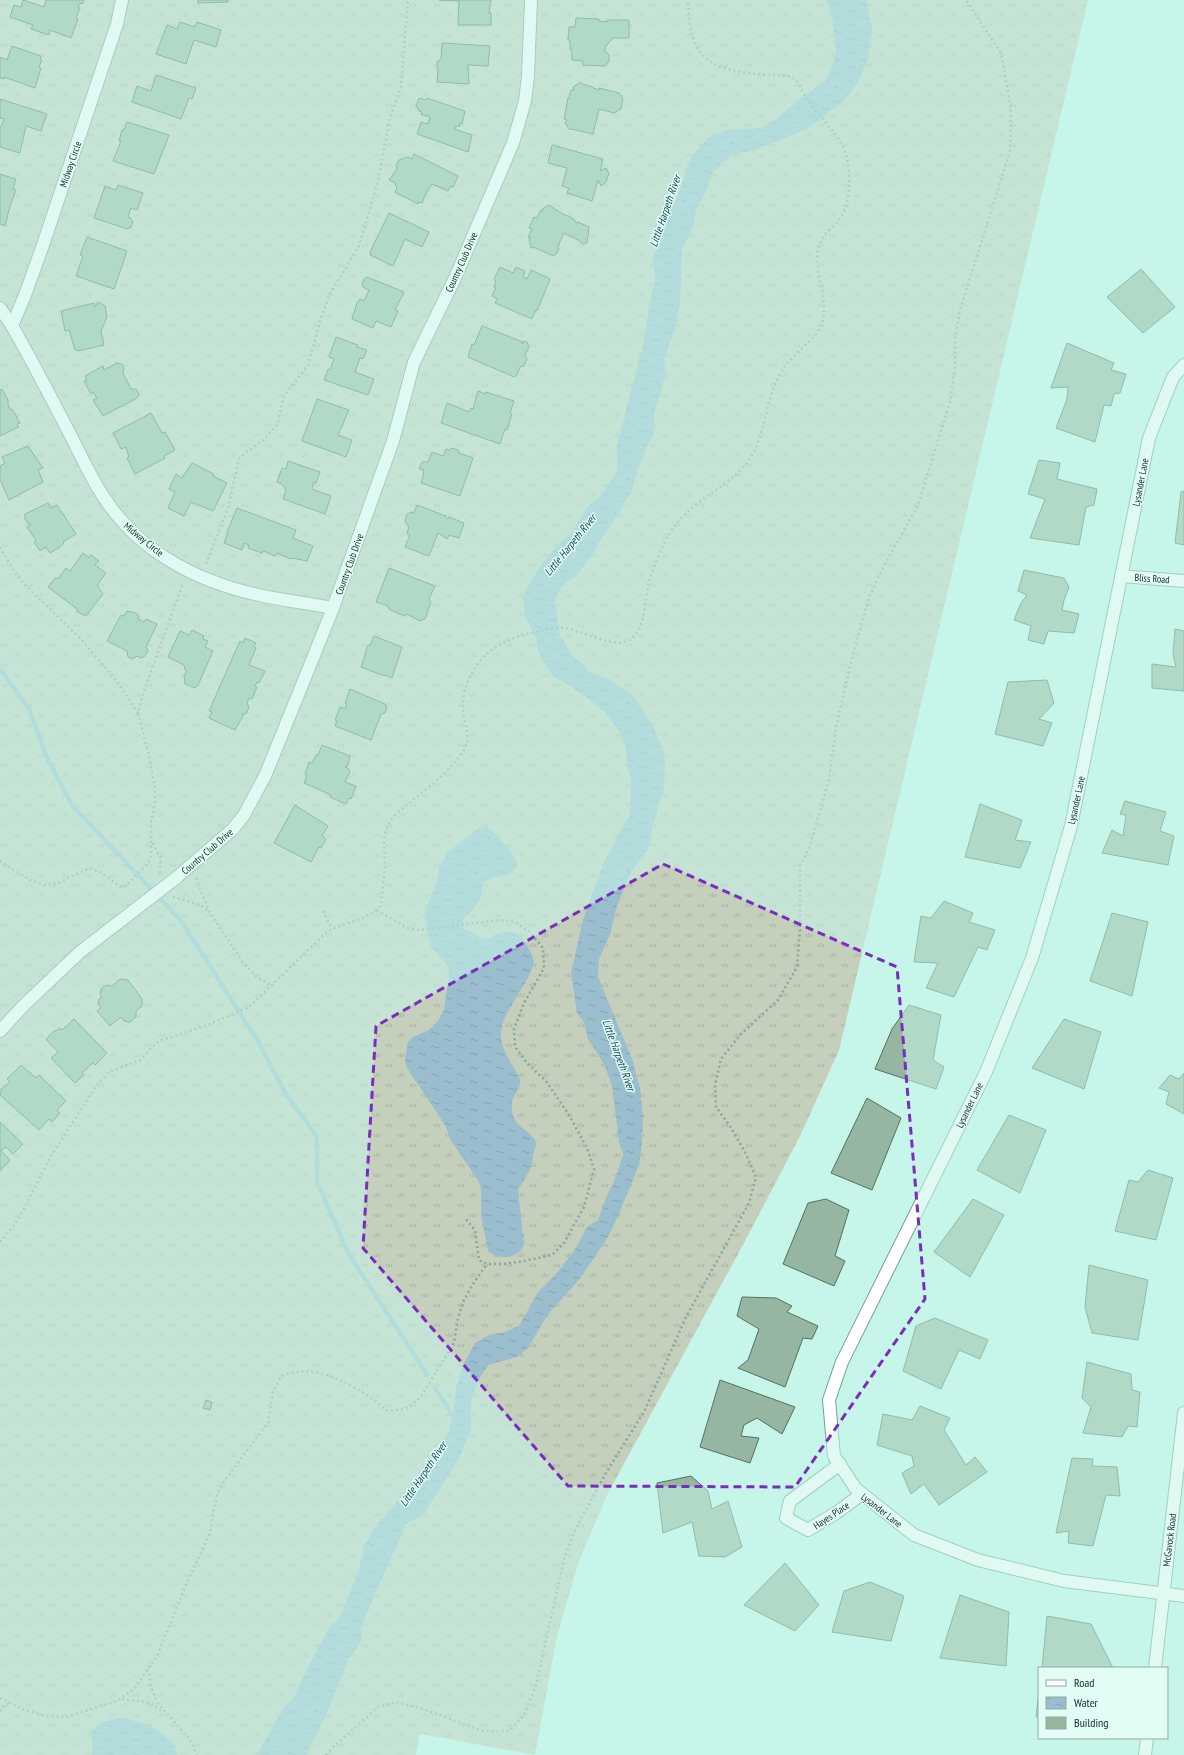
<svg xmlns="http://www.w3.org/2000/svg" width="1184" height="1755" font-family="'PT Sans Narrow',sans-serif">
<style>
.grass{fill:url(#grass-tufts)}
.water{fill:url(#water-ripples)}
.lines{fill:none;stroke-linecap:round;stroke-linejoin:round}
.stream{stroke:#9abecd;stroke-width:4.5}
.building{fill:#97b6a1;stroke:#52725d}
.minor-casing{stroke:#739f94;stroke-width:14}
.path{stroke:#84a89f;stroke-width:2.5;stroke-dasharray:2 3;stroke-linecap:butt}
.minor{stroke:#fff;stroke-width:12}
.minor-bridge-casing{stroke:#739f94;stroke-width:14;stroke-linecap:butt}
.minor-bridge{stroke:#fff;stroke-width:12}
.marked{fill:none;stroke:#7b2cbf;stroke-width:3;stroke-dasharray:8 5;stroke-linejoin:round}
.labels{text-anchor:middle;stroke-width:3;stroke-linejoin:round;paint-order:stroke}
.street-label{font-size:10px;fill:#182a26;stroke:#e2fdf6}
.water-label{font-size:11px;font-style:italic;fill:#144758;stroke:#e2fdf6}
</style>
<defs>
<pattern id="grass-tufts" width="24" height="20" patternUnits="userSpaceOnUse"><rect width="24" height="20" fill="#c4cfbc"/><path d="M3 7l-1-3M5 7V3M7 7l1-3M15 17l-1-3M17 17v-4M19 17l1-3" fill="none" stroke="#a8b2a1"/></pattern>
<pattern id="water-ripples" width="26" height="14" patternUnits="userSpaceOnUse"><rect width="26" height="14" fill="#9abecd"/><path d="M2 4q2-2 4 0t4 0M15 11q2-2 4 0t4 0" fill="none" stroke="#84a3b0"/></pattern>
</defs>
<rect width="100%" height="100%" fill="#c6f5e9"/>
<!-- grass -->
<polygon class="grass" points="0,0 1088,0 839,1050 800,1136 745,1241 607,1495 578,1564 557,1636 535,1755 420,1734 416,1755 0,1755"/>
<!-- water -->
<g class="water">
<polygon points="826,0 866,0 867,1 872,28 869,56 858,82 844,101 807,129 755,150 731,155 712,173 707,190 696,210 693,227 682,249 680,302 676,327 664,359 666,374 654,414 654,435 649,442 638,469 631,493 587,562 574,578 566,582 560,589 555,601 560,635 572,655 590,673 607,678 633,696 652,724 663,750 665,764 664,788 652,828 651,840 648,849 630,874 617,906 610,934 599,959 598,977 632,1059 640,1088 643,1117 642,1143 639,1165 618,1216 608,1237 579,1280 548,1314 528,1348 516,1357 488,1365 478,1380 471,1401 471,1429 458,1460 424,1514 406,1524 366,1615 361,1628 362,1640 349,1659 328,1711 306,1755 257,1755 283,1708 294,1698 305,1673 328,1630 341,1615 359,1570 364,1547 375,1527 407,1490 449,1431 454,1409 456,1388 464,1363 475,1343 489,1335 505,1332 519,1326 538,1292 556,1274 576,1248 587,1227 598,1220 606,1198 616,1177 623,1154 619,1142 612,1086 604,1064 588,1039 584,1023 577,1013 571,973 583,920 593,892 603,865 622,827 630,815 631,781 627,765 626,750 620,733 604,711 569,685 553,676 543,662 537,647 537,639 525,616 523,598 527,587 541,565 558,545 570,535 587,507 598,498 606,489 617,471 617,445 643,345 651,296 655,281 653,259 665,224 681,188 688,163 698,149 710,136 727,130 761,128 776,119 796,102 824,82 830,73 836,53 832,16"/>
<path d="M487,827C497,834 502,840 509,850C512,856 516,857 517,864C511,880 495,874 483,882C482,902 476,907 463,920V928L485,940C491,938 496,934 502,932C519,927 530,948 534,961C530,987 494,1016 502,1043C505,1056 514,1067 520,1079C522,1089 513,1094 512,1103C509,1127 531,1129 536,1142L531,1168L518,1190L524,1244C519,1259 499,1261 488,1251L481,1214V1188L479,1182L452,1142L445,1125L407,1068L405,1059L408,1042L413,1037L429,1030L438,1021L444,1009L449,977V969L446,964L431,947L425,916L426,907L436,885L439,866L449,851L479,828Z"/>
<path d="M117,1718C137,1718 174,1732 177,1755H91L93,1748L90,1731L105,1721Z"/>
</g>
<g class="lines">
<!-- stream -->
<g class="stream">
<polyline points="0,669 29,709 47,758 72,805 182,922 259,1043 284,1091 317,1137 317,1181 348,1253 427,1374"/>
<polyline points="435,1388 455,1419"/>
</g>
</g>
<!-- building -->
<g class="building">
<polygon points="23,0 44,7 46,0 84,0 83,3 79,4 78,8 80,8 76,18 78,19 71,38 50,30 49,35 31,29 33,25 10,17 14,5 21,7"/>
<polygon points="198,0 228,0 228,2 198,3"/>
<polygon points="439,0 491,0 489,13 491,13 491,25 458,25 459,1"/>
<polygon points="576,18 599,19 599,21 607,22 607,20 629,20 629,38 613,38 605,47 605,51 609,55 609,61 605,66 583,65 583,61 572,60 572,50 570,50 570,40 568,40 569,27 575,27"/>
<polygon points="180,22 195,27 197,22 221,30 216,47 194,40 186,64 156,54 167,25 177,29"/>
<polygon points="442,43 490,46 488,66 468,65 469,84 437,82 438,69 437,67 437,62 441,59"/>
<polygon points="12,46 41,56 40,59 42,60 39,67 41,68 35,88 4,77 4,79 0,78 0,57 7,60"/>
<polygon points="156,75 196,88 192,99 189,98 181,119 132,102 137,86 151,91"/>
<polygon points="581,82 582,84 593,87 593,88 599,90 599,88 619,93 623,98 621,109 614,113 599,109 593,134 571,129 570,130 565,123 567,120 564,119 568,98 569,99 571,90 574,90 573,87"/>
<polygon points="419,98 426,100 427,98 465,111 462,124 460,123 459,127 456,126 454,129 472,135 468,152 417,134 421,122 428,124 430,117 421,114 422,112 419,111 416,106"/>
<polygon points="0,99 47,114 41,131 26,126 20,153 0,147 0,127 1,127 4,119 0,118"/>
<polygon points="127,122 169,135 154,174 113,161 121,141 119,141 122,130 124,130"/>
<polygon points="552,145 603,159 600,171 606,168 609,173 606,182 601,186 598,180 592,201 567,193 569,188 562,186 567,168 548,163"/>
<polygon points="414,154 458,176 453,187 451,186 448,191 432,184 428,191 427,191 422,203 419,202 418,204 395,192 397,189 395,183 389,180 397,169 396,165 399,160 407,157 412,159"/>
<polygon points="0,174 16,179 13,189 16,190 10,206 5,226 0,224"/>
<polygon points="118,185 143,193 137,210 131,208 128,217 131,218 133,222 131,227 127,229 94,218 105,186 116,190"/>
<polygon points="549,205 561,213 574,219 576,223 578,222 589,227 587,243 583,244 578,240 564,233 558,246 559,249 557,253 554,256 533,247 531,248 529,239 531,238 528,237 532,229 529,228 534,217 537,218 540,211 543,211 542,209"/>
<polygon points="389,213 429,232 422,247 405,239 393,266 370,255 371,253 370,252"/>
<polygon points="87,237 127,251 114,289 76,276 83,256 80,255"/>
<polygon points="500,267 513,273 516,267 525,271 523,277 527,279 531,270 550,279 537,311 536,310 532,319 495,303 497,299 492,296 496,287 494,287 496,281 494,280"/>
<polygon points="1141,269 1175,307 1143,333 1107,297"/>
<polygon points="367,277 404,292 395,310 398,311 391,327 376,321 373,328 352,319 357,303 360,299 364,301 369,290 363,287 362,284 364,279"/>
<polygon points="98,302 105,306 107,317 101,331 104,345 78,351 78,350 75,350 69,330 65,331 61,311 94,303 95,307"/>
<polygon points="482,326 523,342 522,344 524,341 527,342 529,347 525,355 527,359 524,366 520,367 517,375 514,377 468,357 472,344 474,345"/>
<polygon points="336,337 358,345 357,347 367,350 363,359 360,358 355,372 374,379 368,395 324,380 328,369 330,370 334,359 329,357"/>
<polygon points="1067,343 1114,363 1111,370 1126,374 1120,393 1114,394 1111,406 1104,405 1095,442 1056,428 1067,399 1068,387 1051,388"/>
<polygon points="117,363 122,364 124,369 123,373 131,389 136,389 139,394 137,398 103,416 93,400 97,398 93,392 91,394 84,381 87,380 85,376 103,366 104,370"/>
<polygon points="2,389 8,400 8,405 10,409 13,410 20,423 17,424 19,427 0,436 0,390"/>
<polygon points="478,391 486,394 486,392 514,401 510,413 512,414 507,430 505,429 500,444 441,423 447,403 469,412 471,408 473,409"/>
<polygon points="317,399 349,410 338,435 352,440 346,457 302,441"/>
<polygon points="151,413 162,433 165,432 175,450 164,456 165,458 135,474 127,458 129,457 126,447 121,449 113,433"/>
<polygon points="28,446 43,468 38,470 43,482 9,500 0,479 0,466 5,463 2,457"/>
<polygon points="452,448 458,450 459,453 473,458 460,496 421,483 424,473 423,472 424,470 419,469 422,462 428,462 432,452 443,456 446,449 450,450"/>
<polygon points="1039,460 1060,463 1057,479 1097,489 1094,505 1086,507 1079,545 1030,538 1045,499 1028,494"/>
<polygon points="288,461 320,472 316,483 314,482 312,489 331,496 325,514 283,499 286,490 282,484 277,482 282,468 286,469"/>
<polygon points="192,463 214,474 213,476 227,483 213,511 191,502 184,516 168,508 175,492 169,489 176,474 182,478"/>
<polygon points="1184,491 1184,545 1175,543 1181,492"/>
<polygon points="48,503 51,508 57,505 76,534 63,542 64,543 60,547 50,553 46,547 40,551 34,542 36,540 27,527 31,524 28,523 25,519 25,514"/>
<polygon points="417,505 446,516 446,518 448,519 449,517 464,523 459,538 449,535 447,539 438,533 429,556 405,547 410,535 407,534 409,526 407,525 405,521 407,514 412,512 414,513"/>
<polygon points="237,508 296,530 293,538 313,546 307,561 292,558 291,559 277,553 275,556 263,551 262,553 248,548 249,545 244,543 242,550 224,543 228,532 227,532"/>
<polygon points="83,553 89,558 91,555 99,561 95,565 106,573 97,585 103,594 86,616 77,612 77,609 48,587 56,577 58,579 66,568 70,571"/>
<polygon points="389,568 435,586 429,599 431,602 425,619 420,621 407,614 405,616 397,613 389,609 388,606 376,602"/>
<polygon points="1024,570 1064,578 1069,587 1064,600 1062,610 1079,614 1074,633 1048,631 1044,644 1028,640 1031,626 1014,620 1021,603 1027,595 1018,591"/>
<polygon points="127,611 136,613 139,617 138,619 144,622 146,619 157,624 146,647 148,651 145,656 141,658 137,656 132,659 128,657 127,651 107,641 121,615 124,616"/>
<polygon points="1175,629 1184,631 1184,691 1152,688 1152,664 1176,667 1173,654"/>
<polygon points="192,630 204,636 203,639 208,641 205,647 213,651 199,683 195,688 185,684 184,676 187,671 185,670 184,665 168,657 180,631 189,635"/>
<polygon points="374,636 402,647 392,678 385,675 385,676 361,667 368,645 370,646"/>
<polygon points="245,638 256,643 254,647 256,648 249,665 265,671 259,683 257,682 255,686 257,687 252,699 249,698 247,703 249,707 246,714 242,714 243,716 235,730 209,718 212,712 209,711 240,641 243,643"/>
<polygon points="1047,680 1054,703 1039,719 1052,723 1043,746 995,734 1008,682"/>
<polygon points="350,689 385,704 387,707 385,713 381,714 371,740 335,726 337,721 335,720 340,707 345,709 347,704 345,703"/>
<polygon points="322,745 350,756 348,765 345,767 348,768 350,772 345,782 356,786 351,799 349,798 346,804 330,797 331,795 304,783 307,775 305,774 309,762 312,763 316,755 318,755"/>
<polygon points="1125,801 1166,812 1160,831 1174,836 1168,865 1102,853 1112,830 1123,836 1126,815 1120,814"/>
<polygon points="980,804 1022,820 1015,840 1031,842 1020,868 965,857"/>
<polygon points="295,805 328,826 322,836 326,839 321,848 319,847 311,862 274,843"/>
<polygon points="944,901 973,913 969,922 995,930 987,950 978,947 954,997 926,988 938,963 914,962 921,916 931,918"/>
<polygon points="1112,913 1148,922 1132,996 1090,981"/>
<polygon points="120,979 128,980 142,999 142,1006 136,1011 136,1017 130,1022 124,1021 121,1017 110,1026 97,1011 101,1007 98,1004 99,999 102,997 100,995 101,989 106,985 112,986"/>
<polygon points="909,1005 941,1015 933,1060 944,1067 936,1089 875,1069 892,1029"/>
<polygon points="74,1019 107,1053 95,1065 93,1063 82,1073 84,1075 75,1083 51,1058 58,1052 46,1039 55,1030 56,1031 60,1028 62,1030"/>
<polygon points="1064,1019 1101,1032 1084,1089 1032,1068"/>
<polygon points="21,1065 36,1078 39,1075 66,1101 57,1110 60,1113 52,1122 49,1119 39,1130 0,1095 0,1090 10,1082 7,1079"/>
<polygon points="1184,1073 1184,1114 1166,1104 1169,1092 1159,1088 1170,1075 1179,1079"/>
<polygon points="867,1098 901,1118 872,1190 831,1173"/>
<polygon points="1009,1115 1046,1130 1020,1193 977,1170"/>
<polygon points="0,1122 23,1144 13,1154 6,1147 1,1151 10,1160 0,1171"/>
<polygon points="1148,1170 1173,1178 1156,1240 1115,1231 1129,1180 1138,1182"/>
<polygon points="826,1199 849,1210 835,1256 845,1261 834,1286 783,1264 808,1203"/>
<polygon points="973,1199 1004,1215 970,1277 934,1252"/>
<polygon points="1089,1265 1148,1280 1138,1340 1092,1333 1085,1307"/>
<polygon points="742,1297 776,1298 792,1306 787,1312 818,1326 812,1339 803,1338 785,1387 738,1368 748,1360 759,1329 737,1316"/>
<polygon points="935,1318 988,1340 980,1359 959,1350 941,1389 903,1371 916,1326"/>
<polygon points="1087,1362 1131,1374 1132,1390 1140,1392 1137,1427 1128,1426 1122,1437 1083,1433 1091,1407 1082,1398"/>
<polygon points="720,1380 795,1407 782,1434 757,1418 744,1425 741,1436 759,1438 750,1463 700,1447"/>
<polygon points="206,1400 212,1402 210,1410 203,1408"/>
<polygon points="920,1406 950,1418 944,1430 966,1465 975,1457 987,1472 939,1505 924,1484 911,1494 902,1473 914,1466 912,1456 877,1445 883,1414 912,1420"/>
<polygon points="1072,1458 1093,1459 1092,1466 1117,1467 1120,1496 1106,1495 1093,1546 1068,1543 1069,1531 1056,1533"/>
<polygon points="691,1476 708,1491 712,1509 728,1501 742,1547 725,1557 699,1556 692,1522 663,1533 657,1483"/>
<polygon points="785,1563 819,1605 795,1631 744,1605"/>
<polygon points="870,1582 904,1596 891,1641 832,1632 844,1591"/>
<polygon points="960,1595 1009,1612 1006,1666 940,1658"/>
<polygon points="1047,1616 1091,1624 1113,1668 1042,1668"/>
<polygon points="1039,1692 1039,1717 1036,1717"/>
</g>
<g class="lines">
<!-- minor casing -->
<g class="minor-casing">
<g id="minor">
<polyline points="0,308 12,326 25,295 43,245 117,24 122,0"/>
<path d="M12,326C33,362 52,400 72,438C86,466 100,497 122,521C146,549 183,571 217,583C254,597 295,601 333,608"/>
<polyline points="1184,365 1173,377 1149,438 1071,826 1032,958 986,1072 842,1362 829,1400 834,1456 856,1489 914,1535 978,1560 1064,1581 1184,1596"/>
<polyline points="1121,576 1184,581"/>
<polyline points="176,878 233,829 244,815 265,776 313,658 333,608 393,441 414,362 455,278 513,143 525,101 528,76 531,0"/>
<polyline points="0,1031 23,1006 80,952 141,905"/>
<polyline points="840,1464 790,1501 786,1518 808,1530 836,1513 862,1494"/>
<polyline points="1155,1668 1184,1413"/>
<polyline points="1145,1755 1147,1738"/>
</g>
</g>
<!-- path -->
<g class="path">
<polyline points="0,547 12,568 25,585 81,639 118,683 138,713"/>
<polyline points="206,564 228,508 239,459 246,452 264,440 277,425 284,396 308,365 320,321 330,294 359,246 378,181 390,118 401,87 408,0"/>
<polyline points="153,843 160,857 160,874"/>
<polyline points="0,861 30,880 44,885 58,883 90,868 100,872 122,888 128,884 148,863 151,856 151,823 155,803 155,788 149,756 138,713 144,691 183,583"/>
<polyline points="196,878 209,911 244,964 258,978 271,985"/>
<polyline points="173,897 198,904 209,911"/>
<polyline points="377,910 407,928 419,930 501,920 515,922 529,931 543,948 544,968 524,1003 514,1029 515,1047 528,1064 546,1081 569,1115 587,1148 594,1169 584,1207 564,1243 552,1255 519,1262 501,1264 487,1264 479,1260 475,1230 465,1218"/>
<polyline points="323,911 332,929"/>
<path d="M0,1242L18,1220L51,1156L96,1086L109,1072L140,1060L155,1044L162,1040L208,1025L249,1007L327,932C340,924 373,918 380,906C382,902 382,898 382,894C383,885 384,876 385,867C385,854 382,841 387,828C390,818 400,810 408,804C428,787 452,771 465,748C471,735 464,723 463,710C462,693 469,674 480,661C497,641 520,635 544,630C551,629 557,627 564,628C582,630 618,652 632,638C647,624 644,600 649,582C654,566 661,547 670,533C691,498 731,488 751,457C757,449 760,436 763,426C768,407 772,387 782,370C792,353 819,339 823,320C829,294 809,266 821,241C824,233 833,228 838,221C850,208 851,181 848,164C846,145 835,134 823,119C816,111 809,102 803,93C801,89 800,84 797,81C791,75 780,75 772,75C747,74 707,71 696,45C689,31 689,15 688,0"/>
<polyline points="148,1669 152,1689 157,1702 190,1740 197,1755"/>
<path d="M0,1698L24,1710L47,1716L66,1717L117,1701L134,1689L157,1656L185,1587L210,1533L213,1513L218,1492L227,1477L268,1423L273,1392L281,1377C286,1375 291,1372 296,1372C327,1367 365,1392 388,1411L405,1409L420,1398L454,1343L457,1322L463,1302L473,1284L487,1264"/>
<polyline points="122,1699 151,1703 163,1712"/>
<polyline points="0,1711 8,1703"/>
<polyline points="326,1755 332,1748 378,1707 396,1702 423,1709 483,1731 509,1731 524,1715 536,1685 564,1559 576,1528 606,1473 645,1410 686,1317 749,1203 756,1177 745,1152 730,1126 716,1107 715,1086 721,1059 741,1034 778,1000 797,967 800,929 800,866 810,846 829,779 836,727 852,658 869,597 885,564 918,505 950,402 955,367 955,338 960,310 1010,151 1011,108 1001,53 966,0"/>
</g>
<!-- minor -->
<use href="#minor" class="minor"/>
<!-- minor-bridge casing -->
<g class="minor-bridge-casing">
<polyline id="minor-bridge" points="141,905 176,878"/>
</g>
<!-- minor-bridge -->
<use href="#minor-bridge" class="minor-bridge"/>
</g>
<!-- marked area -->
<path d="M0 0H1184V1755H0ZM663,864L897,967L925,1299L795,1487L568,1486L363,1248L376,1026Z" fill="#c6f5e9" fill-opacity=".55" fill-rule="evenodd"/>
<path class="marked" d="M663,864L897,967L925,1299L795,1487L568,1486L363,1248L376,1026Z"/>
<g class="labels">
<!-- street labels -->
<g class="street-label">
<text transform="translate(70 164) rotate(-71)" y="4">Midway Circle</text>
<text transform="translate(461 262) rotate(-66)" y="4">Country Club Drive</text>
<text transform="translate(1140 482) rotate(-79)" y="4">Lysander Lane</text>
<text transform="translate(144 539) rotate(39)" y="4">Midway Circle</text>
<text transform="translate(349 564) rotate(-70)" y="4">Country Club Drive</text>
<text transform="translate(1152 578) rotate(4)" y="4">Bliss Road</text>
<text transform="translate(1076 800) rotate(-78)" y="4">Lysander Lane</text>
<text transform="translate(207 851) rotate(-41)" y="4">Country Club Drive</text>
<text transform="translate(969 1105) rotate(-64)" y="4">Lysander Lane</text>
<text transform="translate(882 1510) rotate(38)" y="4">Lysander Lane</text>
<text transform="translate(831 1515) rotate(-34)" y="4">Hayes Place</text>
<text transform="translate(1169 1540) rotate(-83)" y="4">McGavock Road</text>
</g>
<!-- water labels -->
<g class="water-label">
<text transform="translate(665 211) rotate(-71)" y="4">Little Harpeth River</text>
<text transform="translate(570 545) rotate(-51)" y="4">Little Harpeth River</text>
<text transform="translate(619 1055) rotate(70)" y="4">Little Harpeth River</text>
<text transform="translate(423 1474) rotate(-56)" y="4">Little Harpeth River</text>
</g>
</g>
<!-- legend -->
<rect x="1038" y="1667" width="130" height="72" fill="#e2fdf6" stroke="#91a9a3"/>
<rect x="1046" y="1680" width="20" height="6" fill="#ffffff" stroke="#91a9a3"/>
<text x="1074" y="1687" font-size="12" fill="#182a26">Road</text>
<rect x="1046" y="1697" width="20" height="12" fill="url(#water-ripples)" stroke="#91a9a3"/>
<text x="1074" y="1707" font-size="12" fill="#182a26">Water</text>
<rect x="1046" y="1717" width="20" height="12" fill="#97b6a1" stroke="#91a9a3"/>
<text x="1074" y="1727" font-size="12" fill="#182a26">Building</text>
</svg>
